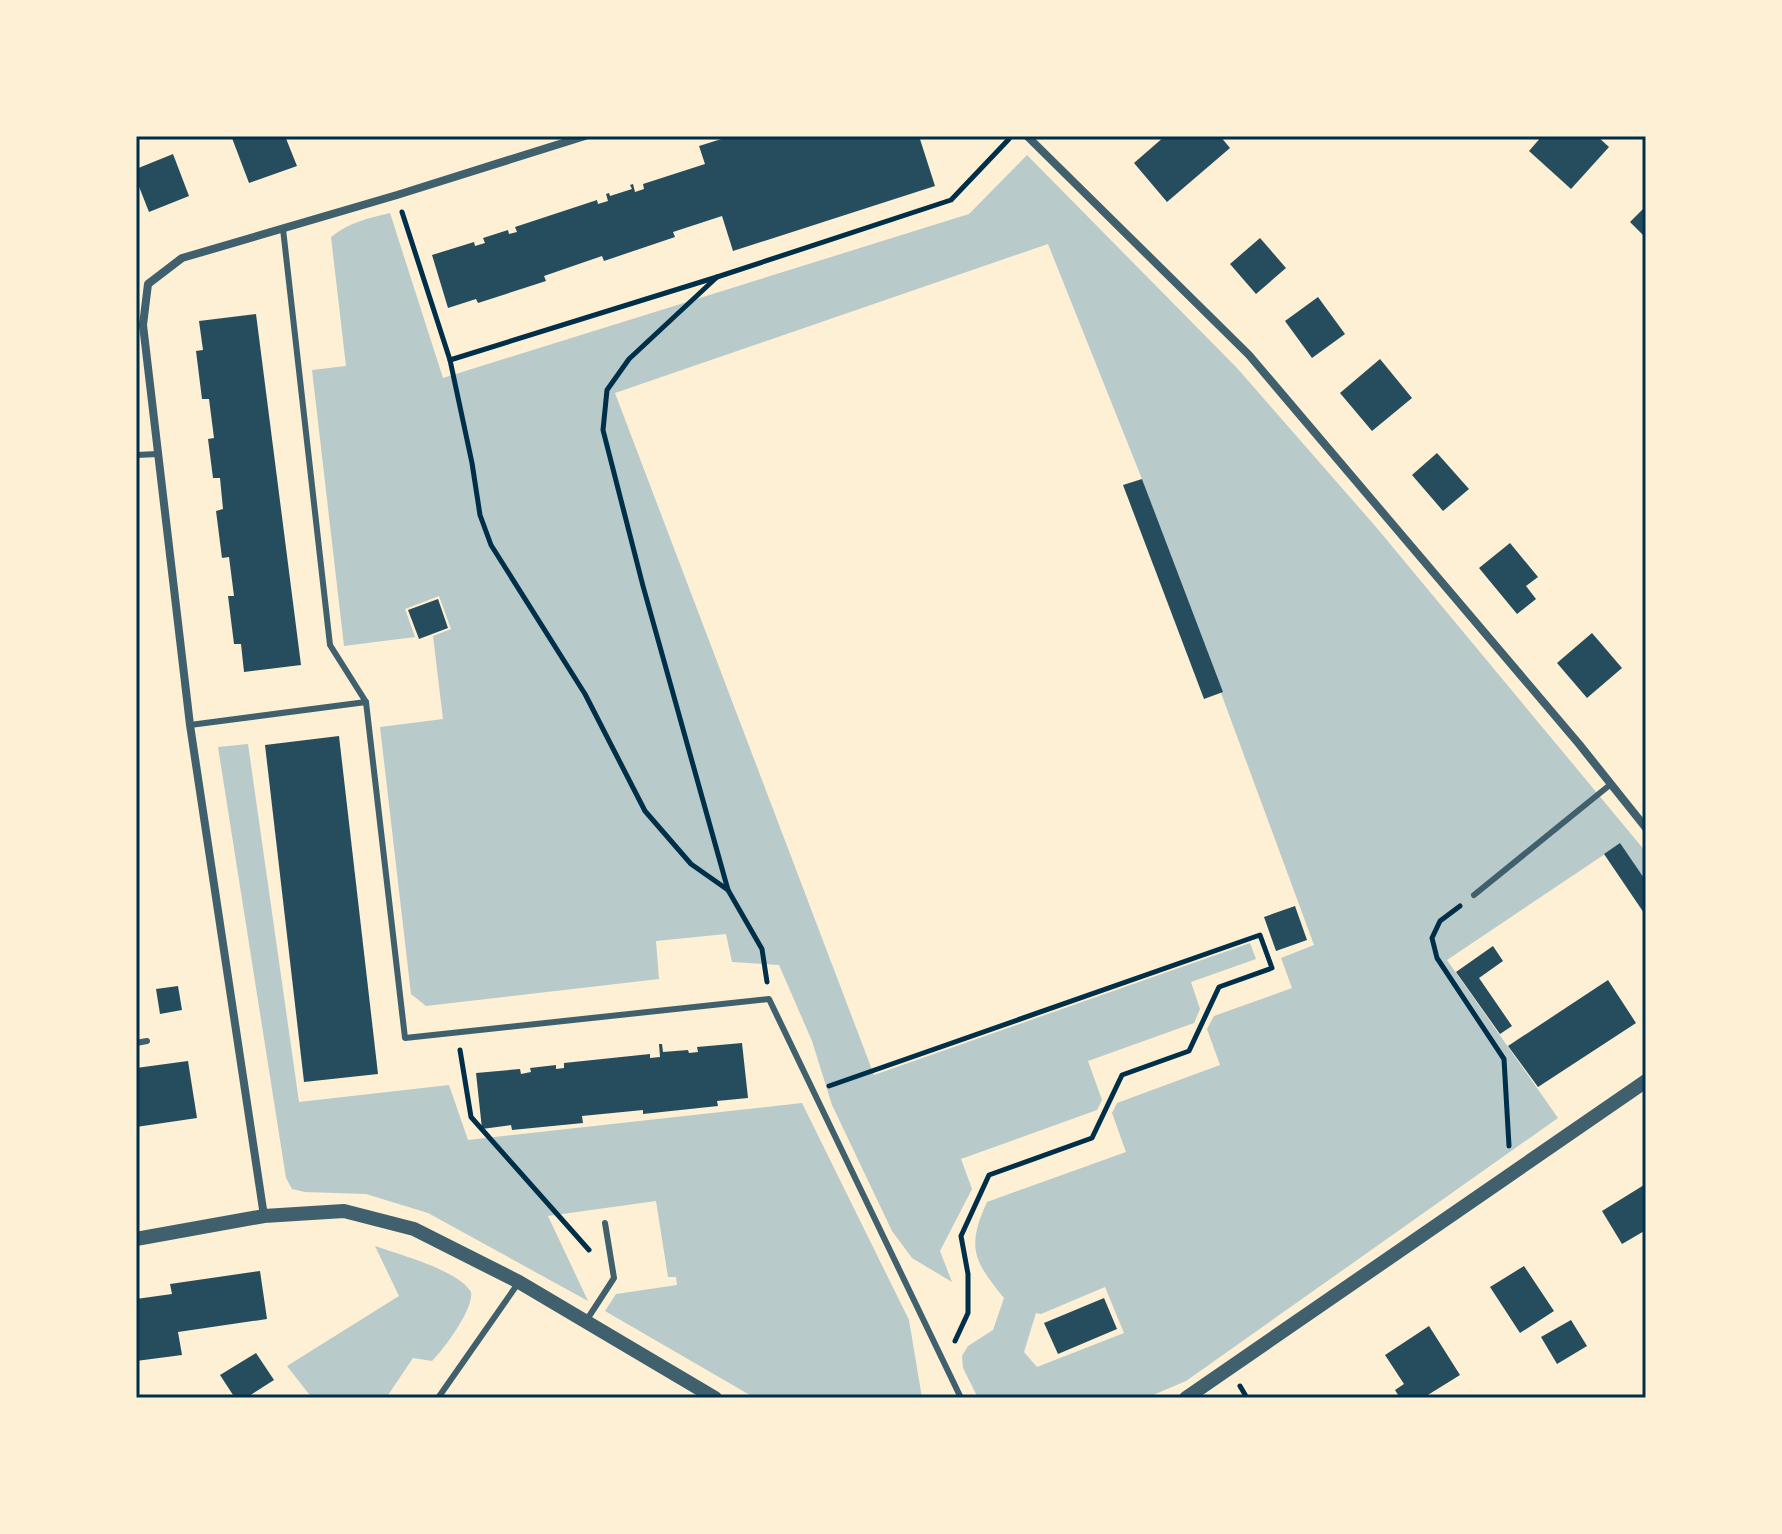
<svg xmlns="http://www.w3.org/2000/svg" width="1782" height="1534" font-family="'Work Sans',sans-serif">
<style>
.green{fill:#b9caca;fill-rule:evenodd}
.building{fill:#264d5e}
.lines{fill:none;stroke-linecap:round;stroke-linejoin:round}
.path{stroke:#003049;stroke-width:5}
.service{stroke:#3f606c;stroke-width:6}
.minor{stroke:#3f606c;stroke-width:8}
.tertiary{stroke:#3f606c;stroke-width:14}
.neatline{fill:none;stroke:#003049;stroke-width:3}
</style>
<rect width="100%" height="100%" fill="#fdf0d5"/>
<!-- green -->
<g class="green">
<path d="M1027,155L1237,368L1376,527L1646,852V881L1620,844L1447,960L1558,1118L1186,1381L1146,1398H978L963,1368L962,1356L968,1346L993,1330L1004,1298C974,1261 966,1248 987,1202L1126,1152L1112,1113L1117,1103L1220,1065L1207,1029L1214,1016L1292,988L1281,958L1314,945L1142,479L1048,244L615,393L874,1075L1250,943L1256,959L1191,982L1200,1009L1194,1023L1088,1061L1102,1100L1097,1110L961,1159L972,1189L940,1251L952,1282L912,1258L892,1231L832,1105L812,1041L779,965L732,962L726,934L656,941L659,979L426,1006L411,994L380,727L443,719L433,636L451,629L439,596L405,609L415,637L344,646L312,370L346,366L331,237C348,223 368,218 390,213L443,378L969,214ZM1105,1287L1124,1333L1037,1367L1024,1352L1036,1313L1041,1314Z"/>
<polygon points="248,744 299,1102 449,1085 468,1140 802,1103 909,1320 922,1398 755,1398 605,1311 616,1294 677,1285 676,1277 668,1277 656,1201 548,1216 588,1301 428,1213 366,1194 305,1192 292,1189 286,1178 218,747"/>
<path d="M375,1246C400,1255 458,1270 471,1292C474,1309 444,1349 432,1361L413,1358L386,1398H312L287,1366L399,1296Z"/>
</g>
<!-- building -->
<g class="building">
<polygon points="238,136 285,136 297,166 249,183 232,138"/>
<polygon points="731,136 919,136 935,186 733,251 722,216 673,232 675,237 604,261 602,256 544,276 546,281 478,303 476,299 448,308 432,255 474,242 475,246 485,243 483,238 508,230 509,234 517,232 515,227 597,200 598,204 608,201 606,194 609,193 610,196 632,189 630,185 633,184 635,192 644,189 643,184 705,164 699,146"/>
<polygon points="1165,136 1220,136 1230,148 1167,202 1134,163"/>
<polygon points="1542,136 1597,136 1609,147 1571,189 1529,151"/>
<polygon points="173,154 189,196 149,212 136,179 136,169"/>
<polygon points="1646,206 1646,238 1630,222"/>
<polygon points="1260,238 1286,268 1256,294 1230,264"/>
<polygon points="1318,297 1345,334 1312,358 1285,321"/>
<polygon points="256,314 301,665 244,672 241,644 234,644 228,596 234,596 229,557 222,558 216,511 223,509 220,478 213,478 208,439 214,438 209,399 202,399 196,351 203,350 199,321"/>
<polygon points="1380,359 1412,398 1372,431 1340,393"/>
<polygon points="1437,453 1469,489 1443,511 1412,475"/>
<polygon points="1142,479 1223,692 1204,699 1123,485"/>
<polygon points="1510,543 1538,577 1526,586 1536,599 1517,614 1479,568"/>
<polygon points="438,599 448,628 419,639 408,610"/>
<polygon points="1592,633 1622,668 1587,698 1557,663"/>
<polygon points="339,736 378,1074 304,1082 265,745"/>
<polygon points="1620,843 1646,881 1646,916 1604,854"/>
<polygon points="1295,906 1307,940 1276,951 1264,917"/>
<polygon points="1493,946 1503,961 1479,978 1512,1026 1500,1034 1456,972"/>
<polygon points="1608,980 1636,1023 1538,1087 1508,1046"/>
<polygon points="178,986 182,1010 160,1014 156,989"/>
<polygon points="742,1043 748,1098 717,1101 718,1106 643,1114 643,1110 582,1116 583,1123 512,1130 511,1125 482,1129 476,1073 520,1069 521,1074 531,1072 530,1068 556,1065 556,1069 564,1068 564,1063 650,1054 650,1058 660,1057 659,1044 662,1044 663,1052 688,1050 689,1053 698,1052 697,1047"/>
<polygon points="188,1061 197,1118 136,1127 136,1068"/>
<polygon points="1644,1185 1646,1230 1622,1244 1602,1211"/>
<polygon points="1524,1266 1554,1311 1520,1333 1490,1287"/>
<polygon points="260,1271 267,1319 178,1332 182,1355 136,1361 136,1299 172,1294 170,1284"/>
<polygon points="1104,1298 1117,1329 1058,1354 1044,1323"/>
<polygon points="1571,1320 1587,1346 1557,1364 1541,1337"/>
<polygon points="1429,1326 1460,1375 1423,1398 1400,1398 1395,1390 1404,1384 1385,1355"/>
<polygon points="256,1353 274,1380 246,1398 235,1398 220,1375"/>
</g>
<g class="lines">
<!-- path -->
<g class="path">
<polyline points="402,212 450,360 472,463 480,515 491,545 585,694 645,811 691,864 728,890 762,949 767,982"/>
<polyline points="717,277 629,359 607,390 603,430 643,586 728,890"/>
<polyline points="450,360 717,277 951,200 1009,139"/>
<polyline points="1460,906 1440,921 1432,938 1437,958 1504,1059 1509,1146"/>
<polyline points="460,1050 471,1117 589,1250"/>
<polyline points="829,1086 1260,935 1272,968 1219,987 1189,1051 1122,1075 1092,1138 989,1175 961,1236 968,1274 968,1313 955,1341"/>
<polyline points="1240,1386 1247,1398"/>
</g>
<!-- service -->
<g class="service">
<polyline points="283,229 330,645 366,702"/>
<polyline points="136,455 158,454"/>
<polyline points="190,725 366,702 405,1038 769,999 961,1398"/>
<polyline points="1474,895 1611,784"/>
<polyline points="136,1043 147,1041"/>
<polyline points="586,1321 614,1278 605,1223"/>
<polyline points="438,1398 519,1282"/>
</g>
<!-- minor -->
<g class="minor">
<polyline points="1027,136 1249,355 1579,744 1646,828"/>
<polyline points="264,1216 190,725 143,325 148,284 182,258 397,195 585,136"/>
</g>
<!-- tertiary -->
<g class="tertiary">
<polyline points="136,1239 264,1216 344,1211 414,1229 519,1282 715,1398"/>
<polyline points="1186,1398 1646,1081"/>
</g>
</g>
<!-- border -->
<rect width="1782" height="1534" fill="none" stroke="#fdf0d5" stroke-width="276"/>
<rect x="138" y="138" width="1506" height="1258" class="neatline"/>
</svg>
